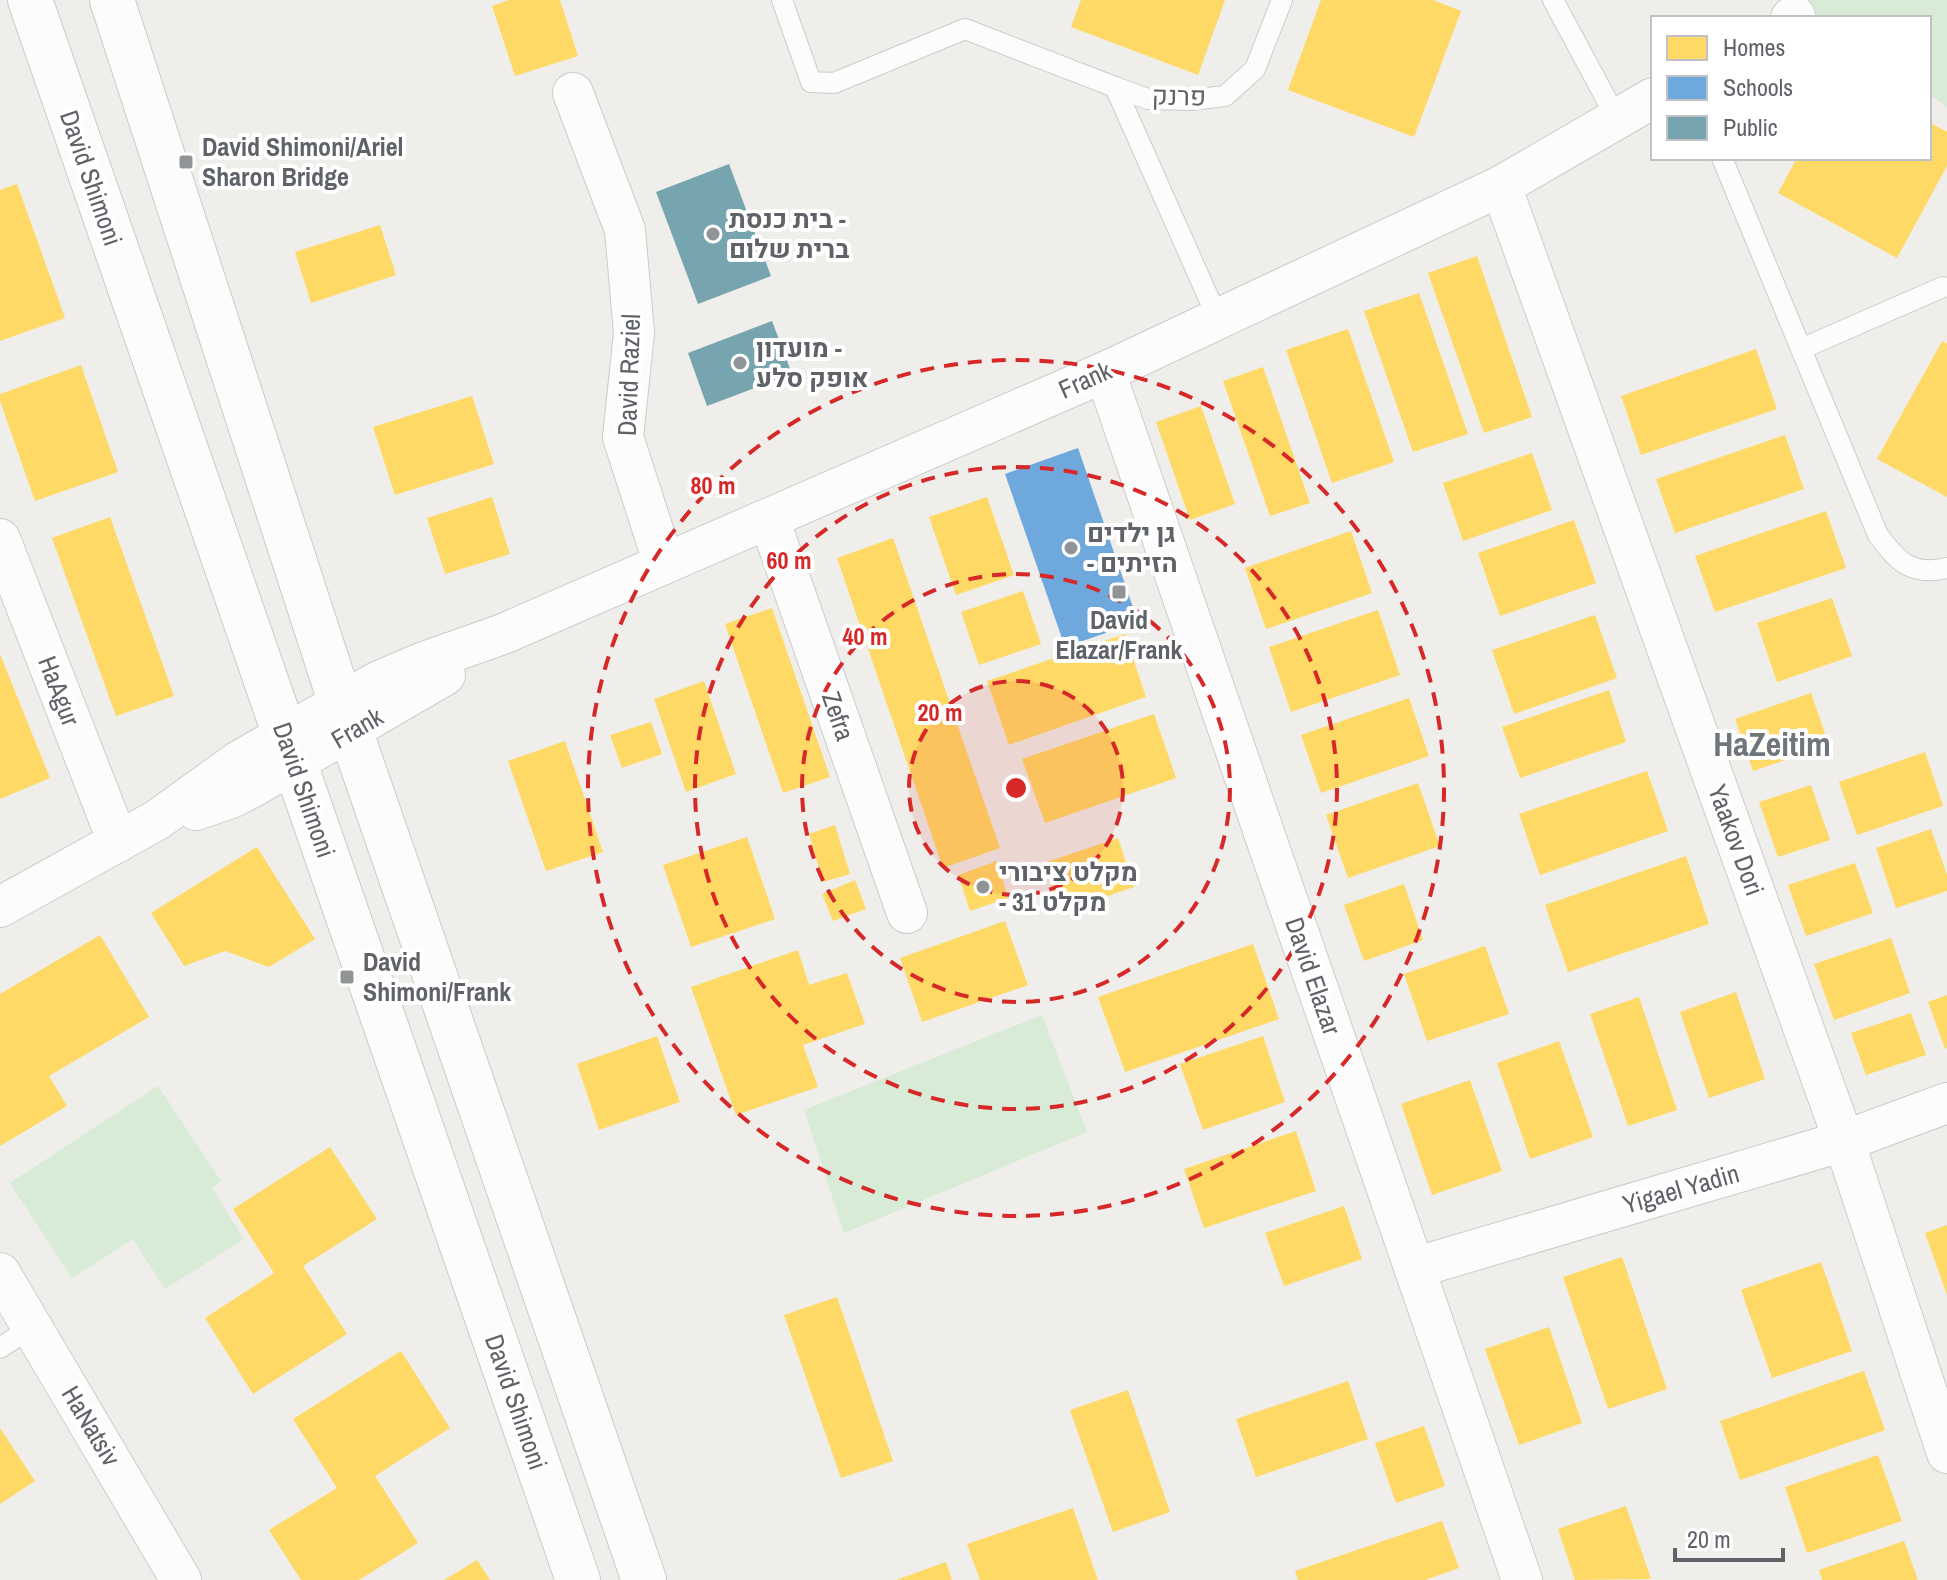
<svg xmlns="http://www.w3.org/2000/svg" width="1947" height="1580" font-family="'Archivo Narrow',Heebo,sans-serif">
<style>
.green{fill:#d8ebd6}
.homes{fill:#ffd966}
.schools{fill:#6fa8dc}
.public{fill:#76a5af}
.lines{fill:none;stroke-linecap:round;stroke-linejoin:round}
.lane-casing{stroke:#cbcccc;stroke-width:22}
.street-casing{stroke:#cbcccc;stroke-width:42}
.secondary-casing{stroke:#cacacb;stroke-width:46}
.lane{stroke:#fdfcfc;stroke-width:20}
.street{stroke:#fdfcfc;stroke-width:40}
.secondary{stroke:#fdfcfc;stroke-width:44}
.ring{fill:none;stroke:#d62828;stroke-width:4;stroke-dasharray:14 10}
.poi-dot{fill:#919496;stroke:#fff;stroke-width:3}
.labels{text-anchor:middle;stroke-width:8;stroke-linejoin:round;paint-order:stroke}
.street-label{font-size:26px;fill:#5f6368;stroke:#fff}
.poi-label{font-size:26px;font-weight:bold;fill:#5f6368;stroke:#fff;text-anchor:start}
.district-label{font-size:34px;font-weight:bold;fill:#70757a;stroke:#fff}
.centre{fill:#d62828;stroke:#fff;stroke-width:4}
.ring-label{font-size:24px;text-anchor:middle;font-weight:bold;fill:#d62828;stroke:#fff;stroke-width:8;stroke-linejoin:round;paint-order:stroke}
</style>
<rect width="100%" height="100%" fill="#efeeea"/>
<!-- green -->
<g class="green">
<polygon points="1792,0 1947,0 1947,107 1929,94 1929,18 1818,18"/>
<polygon points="1042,1015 1087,1132 844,1233 804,1110"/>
<polygon points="158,1086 221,1181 212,1188 244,1239 165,1289 133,1239 72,1278 10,1183"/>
</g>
<!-- homes -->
<g class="homes">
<polygon points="509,0 560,0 578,56 515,76 492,6"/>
<polygon points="1081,0 1225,0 1198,75 1071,27"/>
<polygon points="1321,0 1433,0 1461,11 1414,137 1288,90"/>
<polygon points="1929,122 1947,132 1947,166 1897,258 1778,193 1797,158 1929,158"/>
<polygon points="17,184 65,318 0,341 0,190"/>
<polygon points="380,225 396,275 311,303 295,252"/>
<polygon points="1477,256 1532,417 1484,433 1428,273"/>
<polygon points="1419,293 1468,434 1413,452 1364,311"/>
<polygon points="1348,329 1394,462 1332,483 1286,350"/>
<polygon points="1942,341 1947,344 1947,497 1877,459"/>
<polygon points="1756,349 1777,409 1641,455 1621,396"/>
<polygon points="81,365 118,472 35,501 0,401 0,394"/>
<polygon points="1263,367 1310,503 1270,516 1223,381"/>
<polygon points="472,396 494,464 395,495 373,427"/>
<polygon points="1201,406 1235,504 1190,520 1156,422"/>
<polygon points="1785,435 1804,489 1675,533 1656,479"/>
<polygon points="1532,453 1552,510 1463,541 1443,483"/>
<polygon points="492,497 510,554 445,574 427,518"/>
<polygon points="987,497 1014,575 956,595 929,517"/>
<polygon points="1826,511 1846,568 1715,612 1695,556"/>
<polygon points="110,517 174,696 116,716 52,538"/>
<polygon points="1574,520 1596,583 1500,616 1478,553"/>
<polygon points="1351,531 1372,593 1266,629 1245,568"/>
<polygon points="893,538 1000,848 943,868 837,558"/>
<polygon points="1023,591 1041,644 979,665 961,612"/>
<polygon points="1832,598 1852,656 1777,682 1757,623"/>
<polygon points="772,608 830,777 783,793 725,624"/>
<polygon points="1378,610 1400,675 1291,712 1269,647"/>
<polygon points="1595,615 1617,678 1514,714 1492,650"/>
<polygon points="1125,634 1146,697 1009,745 987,681"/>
<polygon points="0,654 50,778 0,799"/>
<polygon points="704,681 736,774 686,792 654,699"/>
<polygon points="1609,690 1626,742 1520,778 1502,727"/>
<polygon points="1811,693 1829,745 1753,771 1735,719"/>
<polygon points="1409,698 1429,756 1321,793 1301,735"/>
<polygon points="1154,714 1176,778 1045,823 1022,759"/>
<polygon points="651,722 662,754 622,768 610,735"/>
<polygon points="565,741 603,852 546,871 508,761"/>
<polygon points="1925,752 1943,806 1857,835 1839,782"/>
<polygon points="1647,771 1668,831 1540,875 1519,814"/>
<polygon points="1418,783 1440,846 1348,878 1326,815"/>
<polygon points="1811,785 1830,840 1778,857 1759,802"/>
<polygon points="835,825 850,874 823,882 809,834"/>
<polygon points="1931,829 1947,875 1947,891 1896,908 1876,848"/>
<polygon points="747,837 775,919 691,947 663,865"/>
<polygon points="1118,838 1134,887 1061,912 1044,863"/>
<polygon points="257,847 315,939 269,967 225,951 184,966 151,913"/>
<polygon points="1686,856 1709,924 1568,972 1545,905"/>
<polygon points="997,861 1008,898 970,911 958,875"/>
<polygon points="1855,863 1873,913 1806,936 1788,885"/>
<polygon points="855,880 866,909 833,921 822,894"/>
<polygon points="1404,884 1423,940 1364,961 1344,905"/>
<polygon points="1005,921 1028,985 922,1022 900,958"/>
<polygon points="100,935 149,1017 49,1076 67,1106 0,1146 0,994"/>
<polygon points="1891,938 1910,993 1834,1020 1814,964"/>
<polygon points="1253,944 1279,1019 1125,1072 1098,997"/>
<polygon points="1485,946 1509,1014 1427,1041 1404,974"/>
<polygon points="798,950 809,985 847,973 865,1024 803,1045 818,1087 736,1115 691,987"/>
<polygon points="1736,992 1765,1079 1709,1098 1680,1012"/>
<polygon points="1947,995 1947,1048 1945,1049 1928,1002"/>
<polygon points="1639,997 1677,1110 1628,1126 1590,1014"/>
<polygon points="1911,1013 1926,1055 1866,1075 1851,1033"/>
<polygon points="657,1036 680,1102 599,1130 577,1064"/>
<polygon points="1263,1036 1285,1102 1203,1130 1180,1064"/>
<polygon points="1559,1041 1593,1137 1530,1159 1497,1063"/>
<polygon points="1470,1080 1502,1171 1432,1195 1401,1104"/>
<polygon points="1296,1131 1316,1191 1204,1228 1184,1169"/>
<polygon points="330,1147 377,1219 303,1266 347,1334 253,1394 205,1318 274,1273 233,1209"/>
<polygon points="1344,1206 1362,1259 1284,1286 1265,1233"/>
<polygon points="1947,1225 1947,1295 1925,1233"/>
<polygon points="1622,1257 1667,1389 1608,1409 1563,1277"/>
<polygon points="1821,1262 1852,1351 1772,1378 1741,1290"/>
<polygon points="837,1297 893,1461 841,1478 784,1315"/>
<polygon points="1549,1327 1582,1423 1519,1445 1485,1349"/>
<polygon points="401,1351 450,1428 375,1476 418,1543 359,1580 301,1580 269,1530 337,1488 293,1419"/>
<polygon points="1864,1371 1885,1430 1740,1480 1720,1421"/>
<polygon points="1348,1381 1368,1439 1256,1477 1236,1419"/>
<polygon points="1128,1390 1170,1512 1113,1532 1070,1410"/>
<polygon points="1424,1426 1445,1486 1396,1503 1375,1443"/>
<polygon points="0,1428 35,1481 0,1504"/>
<polygon points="1878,1455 1902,1521 1807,1553 1785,1487"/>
<polygon points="1626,1506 1651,1579 1575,1580 1558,1529"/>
<polygon points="1073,1508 1098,1580 980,1580 967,1544"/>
<polygon points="1442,1521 1459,1568 1425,1580 1298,1580 1295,1571"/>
<polygon points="1904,1541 1918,1580 1822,1580 1819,1570"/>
<polygon points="477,1560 490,1580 444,1580"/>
<polygon points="946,1562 952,1580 896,1580"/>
</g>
<!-- schools -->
<polygon class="schools" points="1078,448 1138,622 1065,647 1005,474"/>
<!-- public -->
<g class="public">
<polygon points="729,164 771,276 698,304 656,192"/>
<polygon points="772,321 792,374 707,406 688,353"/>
</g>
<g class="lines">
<!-- lane casing -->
<g class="lane-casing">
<g id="lane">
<polyline points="782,0 811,82 834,83 965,29 1115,87 1218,319"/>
<polyline points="1553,0 1617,119"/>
<polyline points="1115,87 1148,99 1191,100 1225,96 1255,69 1282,0"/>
<path d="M1722,158L1878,535C1898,562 1911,576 1947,568"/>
<polyline points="1801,349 1943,287"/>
<polyline points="0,1348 32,1327"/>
</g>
</g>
<!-- street casing -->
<g class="street-casing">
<g id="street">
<polyline points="1791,18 1795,16"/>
<polyline points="573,93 625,230 634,333 623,437 664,564"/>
<polyline points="1501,186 1844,1141 1947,1453"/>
<polyline points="1105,372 1522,1580"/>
<polyline points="769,519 907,913"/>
<polyline points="0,539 118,842"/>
<polyline points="196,810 231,798 251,788 445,675"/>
<polyline points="0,907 157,820 239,761 377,682 421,663 503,634 1105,372 1501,186 1653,98"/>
<polyline points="1414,1268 1844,1141 1947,1103"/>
<polyline points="0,1273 181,1580"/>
</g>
</g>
<!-- secondary casing -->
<g class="secondary-casing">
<g id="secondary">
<polyline points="30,0 578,1580"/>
<polyline points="112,0 341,704 644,1580"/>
</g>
</g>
<!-- lane -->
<use href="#lane" class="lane"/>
<!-- street -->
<use href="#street" class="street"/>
<!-- secondary -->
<use href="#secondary" class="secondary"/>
</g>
<!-- distance rings -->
<circle cx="1016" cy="788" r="107" fill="#d62828" fill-opacity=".12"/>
<g class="ring">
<circle cx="1016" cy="788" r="107"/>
<circle cx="1016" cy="788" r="214"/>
<circle cx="1016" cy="788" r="321"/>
<circle cx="1016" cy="788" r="428"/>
</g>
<!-- markers -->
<g class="poi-dot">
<rect x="178" y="154" width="16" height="16" rx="4"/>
<circle cx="713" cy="234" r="8"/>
<circle cx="740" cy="363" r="8"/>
<circle cx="1071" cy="548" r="8"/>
<rect x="1111" y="584" width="16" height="16" rx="4"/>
<circle cx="983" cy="887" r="8"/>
<rect x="339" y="969" width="16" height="16" rx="4"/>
</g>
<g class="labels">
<!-- street labels -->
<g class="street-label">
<text transform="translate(1179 96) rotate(1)" y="9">פרנק</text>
<text transform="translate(91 178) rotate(71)" y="9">David Shimoni</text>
<text transform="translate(629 375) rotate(-88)" y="9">David Raziel</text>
<text transform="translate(1085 380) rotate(-24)" y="9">Frank</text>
<text transform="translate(59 691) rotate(69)" y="9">HaAgur</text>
<text transform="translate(838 716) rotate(71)" y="9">Zefra</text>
<text transform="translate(357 728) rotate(-30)" y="9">Frank</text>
<text transform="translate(304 790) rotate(71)" y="9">David Shimoni</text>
<text transform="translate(1736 840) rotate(70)" y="9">Yaakov Dori</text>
<text transform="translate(1313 976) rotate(71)" y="9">David Elazar</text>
<text transform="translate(1681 1189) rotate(-16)" y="9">Yigael Yadin</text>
<text transform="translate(516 1402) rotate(71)" y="9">David Shimoni</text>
<text transform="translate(91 1426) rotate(59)" y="9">HaNatsiv</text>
</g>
<!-- poi labels -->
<g class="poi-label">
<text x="202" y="156">David Shimoni/Ariel<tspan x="202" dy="30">Sharon Bridge</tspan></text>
<text x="729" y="228">בית כנסת -<tspan x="729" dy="30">ברית שלום</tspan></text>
<text x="756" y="357">מועדון -<tspan x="756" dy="30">אופק סלע</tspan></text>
<text x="1087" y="542">גן ילדים<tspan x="1087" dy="30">- הזיתים</tspan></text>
<text x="1119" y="629" text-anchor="middle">David<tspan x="1119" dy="30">Elazar/Frank</tspan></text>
<text x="999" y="881">מקלט ציבורי<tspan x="999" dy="30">- מקלט 31</tspan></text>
<text x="363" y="971">David<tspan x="363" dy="30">Shimoni/Frank</tspan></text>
</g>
<!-- district labels -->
<g class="district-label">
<text x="1772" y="756">HaZeitim</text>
</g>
</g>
<circle cx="1016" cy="788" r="12" class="centre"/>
<g class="ring-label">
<text x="713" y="494">80 m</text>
<text x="789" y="569">60 m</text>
<text x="865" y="645">40 m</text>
<text x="940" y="721">20 m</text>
</g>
<!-- legend -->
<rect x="1651" y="16" width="280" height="144" fill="#ffffff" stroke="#bfc1c3" stroke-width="2"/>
<rect x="1667" y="36" width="40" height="24" fill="#ffd966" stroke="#bfc1c3" stroke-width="2"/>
<text x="1723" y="56" font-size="24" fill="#5f6368">Homes</text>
<rect x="1667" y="76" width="40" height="24" fill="#6fa8dc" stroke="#bfc1c3" stroke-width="2"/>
<text x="1723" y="96" font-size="24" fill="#5f6368">Schools</text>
<rect x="1667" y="116" width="40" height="24" fill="#76a5af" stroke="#bfc1c3" stroke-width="2"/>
<text x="1723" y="136" font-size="24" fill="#5f6368">Public</text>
<!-- scale -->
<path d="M1675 1548v12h108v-12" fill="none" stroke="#5f6368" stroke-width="4"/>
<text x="1687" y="1548" font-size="24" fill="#5f6368" stroke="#ffffff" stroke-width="6" paint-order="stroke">20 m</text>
</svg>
